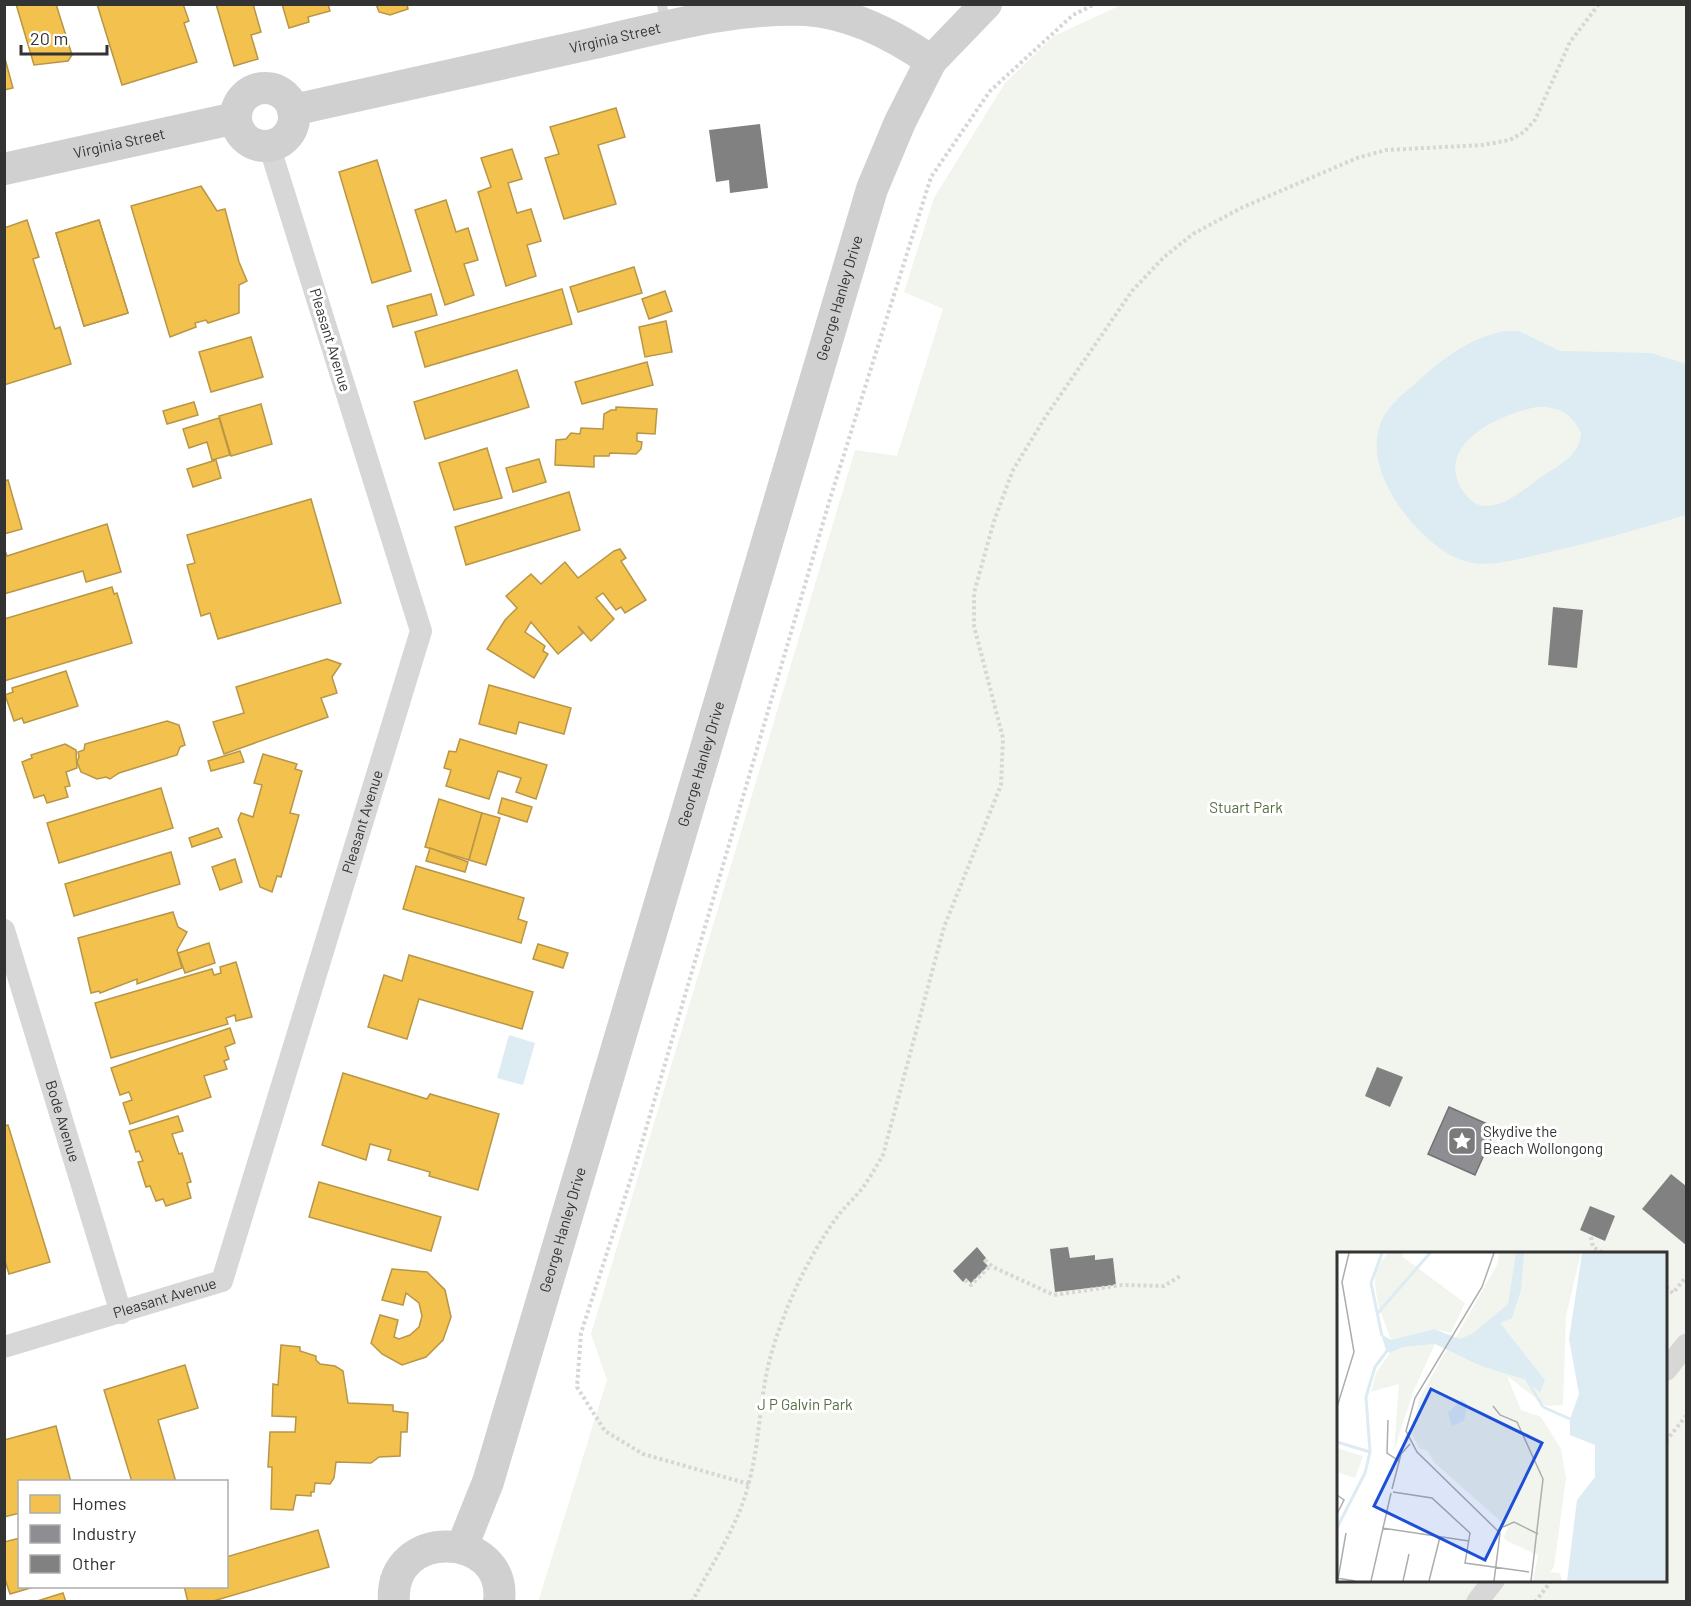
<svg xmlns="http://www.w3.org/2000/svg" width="1691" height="1606" font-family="Barlow,sans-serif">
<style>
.green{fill:#f1f5ed;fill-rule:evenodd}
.water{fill:#ddebf2;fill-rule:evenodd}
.homes{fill:#f2c14e;stroke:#b99646;stroke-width:1.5}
.industry{fill:#8d8d92;stroke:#727276;stroke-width:1.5}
.building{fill:#818181}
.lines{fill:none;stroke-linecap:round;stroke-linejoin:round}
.path{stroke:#d6d6d6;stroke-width:4;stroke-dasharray:3 3;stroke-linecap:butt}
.lane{stroke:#d7d7d7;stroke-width:10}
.street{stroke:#d7d7d7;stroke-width:22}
.secondary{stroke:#d0d0d0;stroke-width:32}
.labels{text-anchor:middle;stroke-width:6;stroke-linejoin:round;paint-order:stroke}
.street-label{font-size:15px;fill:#333;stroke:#fff}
.park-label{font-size:15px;fill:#566f40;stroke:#fff}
.poi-label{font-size:15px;fill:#333;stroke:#fff;text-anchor:start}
.inset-river{fill:none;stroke:#ddebf2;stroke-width:3}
.inset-road{fill:none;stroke:#adadad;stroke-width:1.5}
.view{fill:#1d4ed8;fill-opacity:0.15;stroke:#1d4ed8;stroke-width:3}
.inset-edge{fill:none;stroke:#333;stroke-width:3}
</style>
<rect width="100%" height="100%" fill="#fff"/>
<!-- green -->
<path class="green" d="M1121,5H1686V1601L538,1602L607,1380L591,1334L855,450L897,456L943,309L904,292L934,198L1005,83L1054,36ZM1338,1254H1666V1580H1338Z"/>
<!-- water -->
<g class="water">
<path d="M1505,331H1519L1560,351L1651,353L1686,364V515C1639,529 1593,542 1545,553C1522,558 1497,566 1473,563C1449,559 1429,541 1413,524C1389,496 1364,453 1384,416C1393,400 1413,386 1426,374C1450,353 1474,337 1505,331ZM1537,407C1558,406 1572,413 1581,433C1580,455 1561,464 1544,475C1528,486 1508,505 1488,506C1478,507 1471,501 1465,494C1430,446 1498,414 1537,407Z"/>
<polygon points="509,1035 535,1043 523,1085 497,1078"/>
</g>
<!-- homes -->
<g class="homes">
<polygon points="16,4 56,4 72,55 68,61 34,65"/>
<polygon points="97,4 183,4 189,21 184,23 197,62 122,85"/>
<polygon points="216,4 253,4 261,32 251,35 258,59 234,66"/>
<polygon points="282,4 328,4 330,11 308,17 309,22 289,28"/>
<polygon points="376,4 407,4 408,9 390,15 379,12"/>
<polygon points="4,55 13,88 4,90"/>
<polygon points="616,108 625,137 598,145 616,204 564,219 545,158 559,154 550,127"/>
<polygon points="512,149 522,179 508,183 517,213 531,209 541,241 527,245 536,276 506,286 478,192 491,187 481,158"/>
<polygon points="377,160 411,271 372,283 339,172"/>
<polygon points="201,186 217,211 225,209 239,262 247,281 239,285 239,313 208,323 206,320 195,323 196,327 170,337 131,206"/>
<polygon points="446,200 456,232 468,228 478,260 464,264 474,295 445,305 415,210"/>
<polygon points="27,220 39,257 33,259 55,329 60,327 71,364 4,385 4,228"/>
<polygon points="99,220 128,313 84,326 56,233"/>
<polygon points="99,220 128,313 84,326 56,233"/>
<polygon points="634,267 642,293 578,312 570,287"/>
<polygon points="562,289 572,324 425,367 415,332"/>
<polygon points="665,291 672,311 649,319 642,299"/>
<polygon points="431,294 437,315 393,327 387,306"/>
<polygon points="666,321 672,352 645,357 639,327"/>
<polygon points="251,337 263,377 211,392 199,352"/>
<polygon points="647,362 653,385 582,404 575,382"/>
<polygon points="517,370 529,407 425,439 414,402"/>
<polygon points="194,402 198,415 167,424 163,411"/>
<polygon points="261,404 272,444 231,456 219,416"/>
<polygon points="616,407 657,409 655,434 637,433 637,441 642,442 641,449 636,454 610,453 609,456 594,456 594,467 555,465 556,440 566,439 571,433 580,434 581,428 603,429 604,414 611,410 616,410"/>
<polygon points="219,418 230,455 212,460 207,442 189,448 183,429"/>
<polygon points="487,448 502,498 454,510 439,463"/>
<polygon points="539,459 546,482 513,492 506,468"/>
<polygon points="216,460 221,478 193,487 187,469"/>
<polygon points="8,480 22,529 4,534 4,481"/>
<polygon points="569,492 580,530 466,565 455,527"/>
<polygon points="311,499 341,603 218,639 210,613 201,616 187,565 195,563 187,535"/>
<polygon points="107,524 121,572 86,582 83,571 4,594 4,548 7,556"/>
<polygon points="620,549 626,558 621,561 646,600 625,613 621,607 616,610 603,593 596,598 614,619 591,641 578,626 583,633 558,654 531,622 525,632 545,646 543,651 548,654 534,678 487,649 505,620 517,608 506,596 531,574 541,584 565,562 578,578 614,551"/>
<polygon points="112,587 114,594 117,593 132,643 4,681 4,619"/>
<polygon points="327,659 341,664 332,677 337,693 321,698 328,717 224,754 213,722 244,713 236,687"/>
<polygon points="66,671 78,706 24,723 22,718 14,721 5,695 13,692 12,688"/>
<polygon points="489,685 571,708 564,734 519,722 516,734 479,724"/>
<polygon points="167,721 179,725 185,745 180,747 177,755 119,773 110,779 106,777 97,779 81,772 77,762 79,757 78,752 84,750 85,744"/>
<polygon points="460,739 547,765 536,799 516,792 521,778 498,771 489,799 446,786 451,770 444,768 449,751 456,752"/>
<polygon points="65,744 76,750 77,768 66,772 70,786 65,787 68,797 47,803 44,795 34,798 22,762 32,758 31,755"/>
<polygon points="240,751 244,762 211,771 208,761"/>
<polygon points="263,754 297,764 295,769 302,771 290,813 299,815 281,877 277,876 272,892 260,887 238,820 241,813 253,817 262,785 254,783"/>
<polygon points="161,788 173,828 59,863 47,823"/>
<polygon points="502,798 532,807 527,822 498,813"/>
<polygon points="439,799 482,813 469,860 425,847"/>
<polygon points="482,813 500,818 486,865 469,860"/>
<polygon points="218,828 222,837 192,847 189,838"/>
<polygon points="430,848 468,862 465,872 426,861"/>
<polygon points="171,852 180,884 74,916 65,884"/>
<polygon points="235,859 242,882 220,890 212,867"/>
<polygon points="416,866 524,898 518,919 527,922 521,943 403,909"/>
<polygon points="173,912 178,927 187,932 177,950 182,968 137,984 137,979 100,993 99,991 91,993 78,938"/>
<polygon points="209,943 215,963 185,973 178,953"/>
<polygon points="538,944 568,953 563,968 533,959"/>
<polygon points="409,955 533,992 522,1029 419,999 407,1039 368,1027 384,975 402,981"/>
<polygon points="236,962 252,1017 236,1021 235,1015 226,1018 228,1024 111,1058 95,1003 212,969 214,975 221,973 220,967"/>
<polygon points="230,1028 235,1043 225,1047 229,1059 224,1061 227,1069 204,1076 211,1097 130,1124 123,1103 132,1100 129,1092 120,1095 111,1068"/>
<polygon points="343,1073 427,1099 430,1094 499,1114 478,1190 429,1176 430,1172 388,1160 391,1150 370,1144 366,1160 322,1145"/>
<polygon points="178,1116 183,1131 172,1134 179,1154 182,1153 191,1182 187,1183 191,1198 166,1206 163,1199 156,1201 150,1186 146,1187 138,1162 143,1161 139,1151 136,1152 129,1131"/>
<polygon points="8,1125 50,1262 9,1274 4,1258 4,1126"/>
<polygon points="319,1182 441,1217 431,1251 309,1217"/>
<polygon points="392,1269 427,1272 445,1290 451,1317 443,1340 426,1357 402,1365 382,1354 371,1343 380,1315 398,1320 394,1337 399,1339 410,1335 419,1327 422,1316 419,1303 406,1293 403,1305 382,1300"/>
<polygon points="281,1345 300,1347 300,1351 316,1356 316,1360 320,1364 335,1366 343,1371 348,1403 393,1405 393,1411 408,1413 407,1432 401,1432 400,1456 379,1457 371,1463 336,1462 334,1478 330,1484 315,1483 314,1492 311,1492 311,1496 296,1495 293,1510 271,1509 272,1467 268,1467 270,1432 295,1432 296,1417 272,1416 273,1384 278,1385"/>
<polygon points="185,1365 198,1408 158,1420 176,1482 132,1482 104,1390"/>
<polygon points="56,1426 71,1482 20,1482 20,1513 4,1517 4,1440"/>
<polygon points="318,1530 329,1567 210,1602 188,1602 184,1586 226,1586 226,1557"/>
<polygon points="20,1538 20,1586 37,1586 10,1594 4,1576 4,1542"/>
<polygon points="63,1593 66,1602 34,1602"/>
</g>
<!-- industry -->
<polygon class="industry" points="1449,1107 1496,1128 1475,1175 1428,1154"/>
<!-- building -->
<g class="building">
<polygon points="760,124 768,188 730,193 729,180 716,182 709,130"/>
<polygon points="1553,607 1583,610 1577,668 1548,665"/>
<polygon points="1377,1067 1403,1077 1390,1107 1365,1096"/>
<polygon points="1671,1174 1686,1186 1686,1245 1642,1209"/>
<polygon points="1590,1206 1615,1216 1605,1241 1580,1230"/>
<polygon points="977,1247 986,1258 983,1261 988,1266 971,1283 966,1278 963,1282 953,1271"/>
<polygon points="1068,1247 1070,1258 1095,1255 1095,1260 1113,1258 1116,1285 1055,1292 1050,1249"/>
</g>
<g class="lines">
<!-- path -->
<g class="path">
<polyline points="1591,1237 1593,1247 1605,1254"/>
<polyline points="985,1260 993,1267 1054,1295 1122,1285 1164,1286 1182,1275"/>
<polyline points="965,1280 971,1285 990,1266"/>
<polyline points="1666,1287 1673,1293 1686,1277"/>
<polyline points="1666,1441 1686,1416"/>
<polyline points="749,1484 643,1454 605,1431 577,1387 581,1333 636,1163 830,499 931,177 990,91 1073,15 1095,4"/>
<path d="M692,1602C712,1563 739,1525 749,1482C761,1438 759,1392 773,1348C787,1302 809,1256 837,1217C845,1206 856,1197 864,1186C871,1176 877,1165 883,1155L944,927L1001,785L1003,738L974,626V593L994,521L1013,470L1046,416L1132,291L1164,257L1193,234L1241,208L1357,158L1386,150L1483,145L1510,140L1524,132L1535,120L1570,42L1599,4"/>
<polyline points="1535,1602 1552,1580"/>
</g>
<!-- lane -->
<polyline class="lane" points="662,4 665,24"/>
<!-- street -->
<g class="street">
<path id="s1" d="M4,930L121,1313"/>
<path id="s2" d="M4,1347L222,1281L421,631L269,145"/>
<polyline points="1666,1370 1686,1345"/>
<polyline points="1477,1602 1494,1580"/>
</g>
<!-- secondary -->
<g class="secondary">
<circle cx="265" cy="117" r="29"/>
<path id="s3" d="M293,110C392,88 491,66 590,44C661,28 733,7 806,10C851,13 894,35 931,61"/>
<path id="s4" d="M4,169L236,118"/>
<path id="s5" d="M462,1547L488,1482L872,189L900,122L931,61L986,4"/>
<path d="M394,1602C388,1526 508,1530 499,1602"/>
</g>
</g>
<!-- icons -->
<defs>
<g id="sight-square" transform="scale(1.5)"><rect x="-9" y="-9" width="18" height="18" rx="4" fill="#7a7a7a" stroke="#fff"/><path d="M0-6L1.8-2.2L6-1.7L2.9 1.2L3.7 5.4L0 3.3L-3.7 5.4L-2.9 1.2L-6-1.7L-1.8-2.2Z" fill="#fff"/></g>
</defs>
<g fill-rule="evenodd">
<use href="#sight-square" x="1462" y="1141"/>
</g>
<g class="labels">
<!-- street labels -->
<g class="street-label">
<text dy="5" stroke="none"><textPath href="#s3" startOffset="330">Virginia Street</textPath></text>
<text dy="5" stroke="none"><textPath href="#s4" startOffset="118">Virginia Street</textPath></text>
<text dy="5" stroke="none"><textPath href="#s5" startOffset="1305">George Hanley Drive</textPath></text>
<text transform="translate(330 340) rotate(73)" y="5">Pleasant Avenue</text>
<text dy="5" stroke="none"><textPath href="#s5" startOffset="819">George Hanley Drive</textPath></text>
<text dy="5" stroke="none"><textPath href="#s2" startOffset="708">Pleasant Avenue</textPath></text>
<text dy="5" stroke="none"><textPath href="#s1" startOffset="200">Bode Avenue</textPath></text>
<text dy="5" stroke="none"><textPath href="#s5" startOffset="333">George Hanley Drive</textPath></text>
<text dy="5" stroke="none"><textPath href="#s2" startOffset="168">Pleasant Avenue</textPath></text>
</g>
<!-- park labels -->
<g class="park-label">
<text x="1246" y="813">Stuart Park</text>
<text x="805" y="1410">J P Galvin Park</text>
</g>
<!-- poi labels -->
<g class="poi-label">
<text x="1483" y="1137">Skydive the<tspan x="1483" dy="17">Beach Wollongong</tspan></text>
</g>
</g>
<!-- overview -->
<g transform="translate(1337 1252)">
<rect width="330" height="330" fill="#fff"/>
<path d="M51,1H66V5L128,51L114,81L97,77L54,88L41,53L38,32V18ZM162,1H244L229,64L226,153L209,154L170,124L184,158L204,165L224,197L229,226L217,315L213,320L223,321L225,329H196L201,303L170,289L166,285L171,276L97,210L91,199L82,196L75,182L82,147L110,97L167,121L119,85L160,13ZM98,92L76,140L57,199L62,132L34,140L39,121L53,101L66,95ZM0,196L26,204L18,226L0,220Z" fill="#f1f5ed"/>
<path d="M179,1H187L184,38L175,66L163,71L208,128L203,141L190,128L144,114L98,92L66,95L53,101L49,98L44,82L54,88L97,77L123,87L135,82L171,52ZM245,1H330V329H230L240,248L258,225V193L233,183V167L242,142L232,87ZM125,147L130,152L127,169L115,174L111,161Z" fill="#ddebf2"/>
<path class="inset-river" d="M40,62L93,1M45,84L34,31L45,1M192,125L190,128L206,155M206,155L233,167M0,190L33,200M0,276L28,221L33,200L29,145L38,115L52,96"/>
<path class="inset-road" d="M157,1L145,35L78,146L69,179L80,200L163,281M156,154L163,163L180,170L206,227L194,329M0,155L17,100L5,30L12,1M51,168L50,201L62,209M55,237L64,202L73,192M56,240L95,246L133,281L128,311L192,320M0,243L7,248L0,262M166,275L177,270L201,282M45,276L132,289M0,326L18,329M1,327L9,281M34,329L54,241M66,329L72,302M92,329L103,285M157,329L163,281"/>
<path class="view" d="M94,137L205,191L148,308L37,254Z"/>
<rect width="330" height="330" class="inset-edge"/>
</g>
<!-- border -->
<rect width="1691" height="1606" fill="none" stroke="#333333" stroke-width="12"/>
<!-- legend -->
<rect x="18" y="1480" width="210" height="108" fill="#ffffff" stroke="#adadad" stroke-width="1.5"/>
<rect x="30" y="1495" width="30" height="18" fill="#f2c14e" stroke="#adadad" stroke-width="1.5"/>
<text x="72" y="1510" font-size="18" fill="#333333">Homes</text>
<rect x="30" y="1525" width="30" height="18" fill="#8d8d92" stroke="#adadad" stroke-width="1.5"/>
<text x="72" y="1540" font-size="18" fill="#333333">Industry</text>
<rect x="30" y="1555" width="30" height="18" fill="#818181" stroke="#adadad" stroke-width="1.5"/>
<text x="72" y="1570" font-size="18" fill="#333333">Other</text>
<!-- scale -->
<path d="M21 45v9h86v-9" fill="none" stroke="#333333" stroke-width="3"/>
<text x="30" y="45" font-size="18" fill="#333333" stroke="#ffffff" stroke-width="4.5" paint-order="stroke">20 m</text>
</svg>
